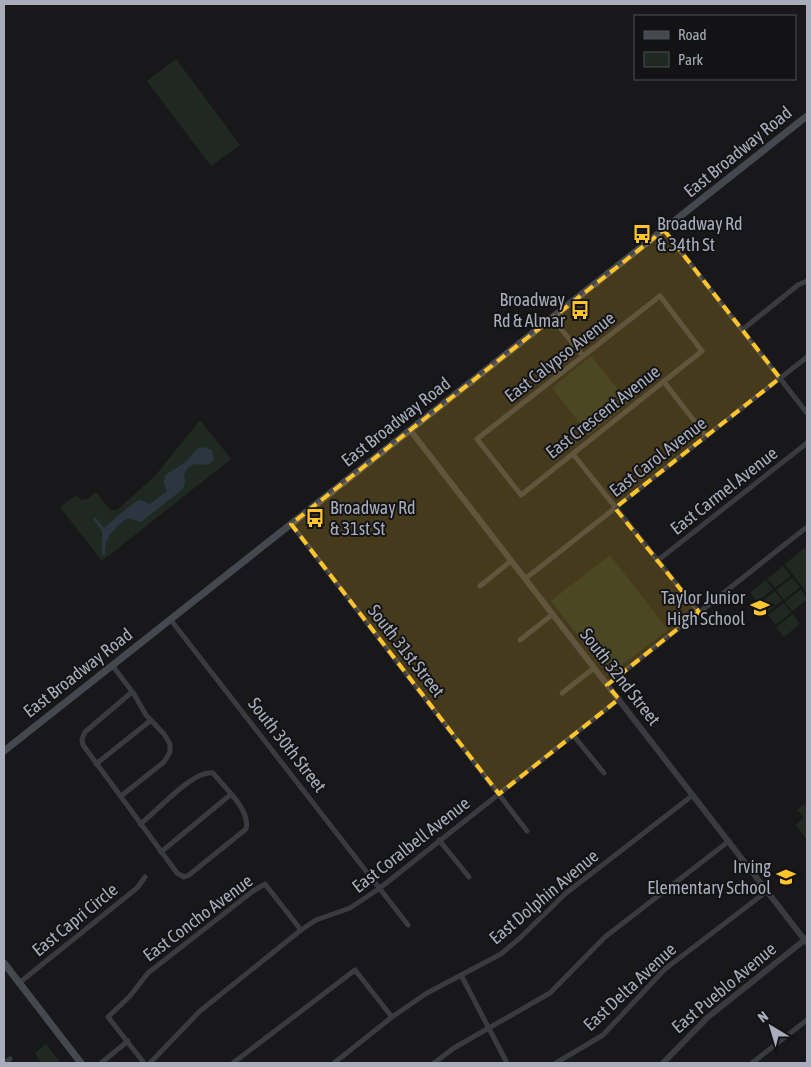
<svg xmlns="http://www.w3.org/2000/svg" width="811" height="1067" font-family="'Asap Condensed',sans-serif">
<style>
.green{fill:#1f2921}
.water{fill:#2c3640}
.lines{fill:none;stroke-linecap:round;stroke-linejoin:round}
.minor{stroke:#3a3b41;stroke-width:5}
.tertiary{stroke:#3a3b41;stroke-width:6}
.secondary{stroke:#464850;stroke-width:7}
.marked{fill:#ffc52b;fill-opacity:0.2;stroke:#ffc52b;stroke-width:4;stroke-dasharray:10 6;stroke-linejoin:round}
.labels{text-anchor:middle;stroke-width:4;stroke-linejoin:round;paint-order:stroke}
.street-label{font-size:18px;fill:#a9adbb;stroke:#131315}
.poi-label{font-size:18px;fill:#a9adbb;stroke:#131315;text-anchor:end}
</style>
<rect width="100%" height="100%" fill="#18181a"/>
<!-- green -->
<g class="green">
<polygon points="176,59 240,145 211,166 147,81"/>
<polygon points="591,356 629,403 589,435 552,388"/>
<polygon points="200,420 231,459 102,561 60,507 76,495 81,500 87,499 96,492 110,510 117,510 155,476"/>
<polygon points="807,546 807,593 785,564"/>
<polygon points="610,555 668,630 609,675 551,601"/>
<polygon points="783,566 791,576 775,588 767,579"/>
<polygon points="792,578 800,587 784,600 776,590"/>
<polygon points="766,580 773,589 757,602 750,592"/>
<polygon points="801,589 807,600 792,611 785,602"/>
<polygon points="775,591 782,601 766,613 759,604"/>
<polygon points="784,603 791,613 775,625 768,615"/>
<polygon points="793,614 800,624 784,637 776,627"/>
<polygon points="807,802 807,840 796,825 803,817 797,810"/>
<polygon points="46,1044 61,1063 41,1063 35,1053"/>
</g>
<!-- water -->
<path class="water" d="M203,447L212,450L214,459C205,473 192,454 184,475L185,482L183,489L141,522L127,518C114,529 104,537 105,555L102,554V531L93,519L95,517L104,528C112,522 132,502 140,500L150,504L167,491L164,483L165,475L186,462L197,449Z"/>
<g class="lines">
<!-- minor -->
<g class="minor">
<polyline points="664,230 807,413"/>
<polygon points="660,296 702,351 521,495 477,439"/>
<polyline points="552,318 583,356"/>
<polyline points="742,330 798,285 807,281"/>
<polyline points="664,382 706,436"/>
<polyline points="573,454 699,612"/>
<polyline points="291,524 527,831"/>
<polyline points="657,561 807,443"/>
<polyline points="525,579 807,357"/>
<polyline points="480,586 511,561"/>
<polyline points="170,619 408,925"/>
<polyline points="520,640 553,614"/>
<polyline points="112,665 134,694 146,715 164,734 170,744 170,752 164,762 121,796"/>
<polyline points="607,685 807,527"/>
<path d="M132,692L85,732L82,739L83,745L177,873L184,877L189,875L246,829C251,810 224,787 213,773C192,770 157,812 140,824"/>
<polyline points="562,693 594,668"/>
<polyline points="573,735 604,773"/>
<polyline points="96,764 150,721"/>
<polyline points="439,840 469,877"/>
<polyline points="161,852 230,795"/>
<polyline points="461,975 507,1063"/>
<polyline points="19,983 137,888 145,877"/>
<polyline points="4,1063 10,1059"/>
<polyline points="101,1063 128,1041"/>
<polyline points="144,1063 108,1017 130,996 148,973 253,891 265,884 301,930"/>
<polyline points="150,1063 200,1011 301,930 316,920 350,908 380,888 619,699"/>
<polyline points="233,1063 355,970 392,1017"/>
<polyline points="334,1063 392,1017 427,993 501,954 521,937 565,894 693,795"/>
<polyline points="434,1063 454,1048 550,993 605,937 729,841"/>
<polyline points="556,1063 603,1035 665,969 767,891"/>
<polyline points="752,1063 807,1020"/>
</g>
<!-- tertiary -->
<g class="tertiary">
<polyline points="410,430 807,943"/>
<polyline points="663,1063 708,1017 807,938"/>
</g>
<!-- secondary -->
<g class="secondary">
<polyline points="4,751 807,116"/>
<polyline points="4,963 81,1063"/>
</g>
</g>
<!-- marked area -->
<path class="marked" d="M664,230L780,378L615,508L699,612L607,685L619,699L499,794L291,524Z"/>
<!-- icons -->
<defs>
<g id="bus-bare" transform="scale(1.5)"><path d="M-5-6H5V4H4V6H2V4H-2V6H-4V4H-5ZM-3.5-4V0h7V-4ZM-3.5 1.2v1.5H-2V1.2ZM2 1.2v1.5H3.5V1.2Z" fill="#ffc52b" stroke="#131315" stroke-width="2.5" paint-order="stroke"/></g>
<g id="school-bare" transform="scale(1.5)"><path d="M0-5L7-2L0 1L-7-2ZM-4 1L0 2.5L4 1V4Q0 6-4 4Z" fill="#ffc52b" stroke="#131315" stroke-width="2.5" paint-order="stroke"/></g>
</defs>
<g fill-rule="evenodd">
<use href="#bus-bare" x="642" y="234"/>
<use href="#bus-bare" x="580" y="310"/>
<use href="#bus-bare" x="315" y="518"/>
<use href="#school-bare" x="760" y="608"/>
<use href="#school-bare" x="786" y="877"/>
</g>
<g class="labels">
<!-- street labels -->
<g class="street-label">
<text transform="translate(738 152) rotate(-39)" y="6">East Broadway Road</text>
<text transform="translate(560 357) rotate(-38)" y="6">East Calypso Avenue</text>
<text transform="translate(603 412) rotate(-38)" y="6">East Crescent Avenue</text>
<text transform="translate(396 422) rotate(-38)" y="6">East Broadway Road</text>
<text transform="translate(658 457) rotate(-38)" y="6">East Carol Avenue</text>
<text transform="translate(724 491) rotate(-38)" y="6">East Carmel Avenue</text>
<text transform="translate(406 651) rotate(52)" y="6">South 31st Street</text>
<text transform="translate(78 673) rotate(-38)" y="6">East Broadway Road</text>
<text transform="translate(620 677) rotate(52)" y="6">South 32nd Street</text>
<text transform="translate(287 745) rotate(52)" y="6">South 30th Street</text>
<text transform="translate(411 845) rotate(-38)" y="6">East Coralbell Avenue</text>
<text transform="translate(544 897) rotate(-40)" y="6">East Dolphin Avenue</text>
<text transform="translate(198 918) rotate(-37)" y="6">East Concho Avenue</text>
<text transform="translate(75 920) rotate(-39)" y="6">East Capri Circle</text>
<text transform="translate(630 987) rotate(-43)" y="6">East Delta Avenue</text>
<text transform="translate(724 988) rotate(-40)" y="6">East Pueblo Avenue</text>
</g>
<!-- poi labels -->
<g class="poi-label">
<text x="657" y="230" text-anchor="start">Broadway Rd<tspan x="657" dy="21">&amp; 34th St</tspan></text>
<text x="565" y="306">Broadway<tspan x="565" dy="21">Rd &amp; Almar</tspan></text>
<text x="330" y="514" text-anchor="start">Broadway Rd<tspan x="330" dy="21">&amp; 31st St</tspan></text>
<text x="745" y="604">Taylor Junior<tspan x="745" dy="21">High School</tspan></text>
<text x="771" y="873">Irving<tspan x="771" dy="21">Elementary School</tspan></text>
</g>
</g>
<!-- border -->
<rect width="811" height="1067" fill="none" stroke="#a9adbb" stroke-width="10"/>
<!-- legend -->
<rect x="634" y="15" width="162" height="65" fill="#131315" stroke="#4f5157"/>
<rect x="644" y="31" width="25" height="8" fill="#464850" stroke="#4f5157"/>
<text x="678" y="40" font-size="15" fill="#a9adbb">Road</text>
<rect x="644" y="52" width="25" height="15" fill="#1f2921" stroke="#4f5157"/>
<text x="678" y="65" font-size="15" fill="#a9adbb">Park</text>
<!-- north arrow -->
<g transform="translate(771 1027) rotate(322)" stroke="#131315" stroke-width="4" paint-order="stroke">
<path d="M0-4L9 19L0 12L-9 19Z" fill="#a9adbb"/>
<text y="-8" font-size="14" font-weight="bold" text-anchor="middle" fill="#a9adbb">N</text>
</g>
</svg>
